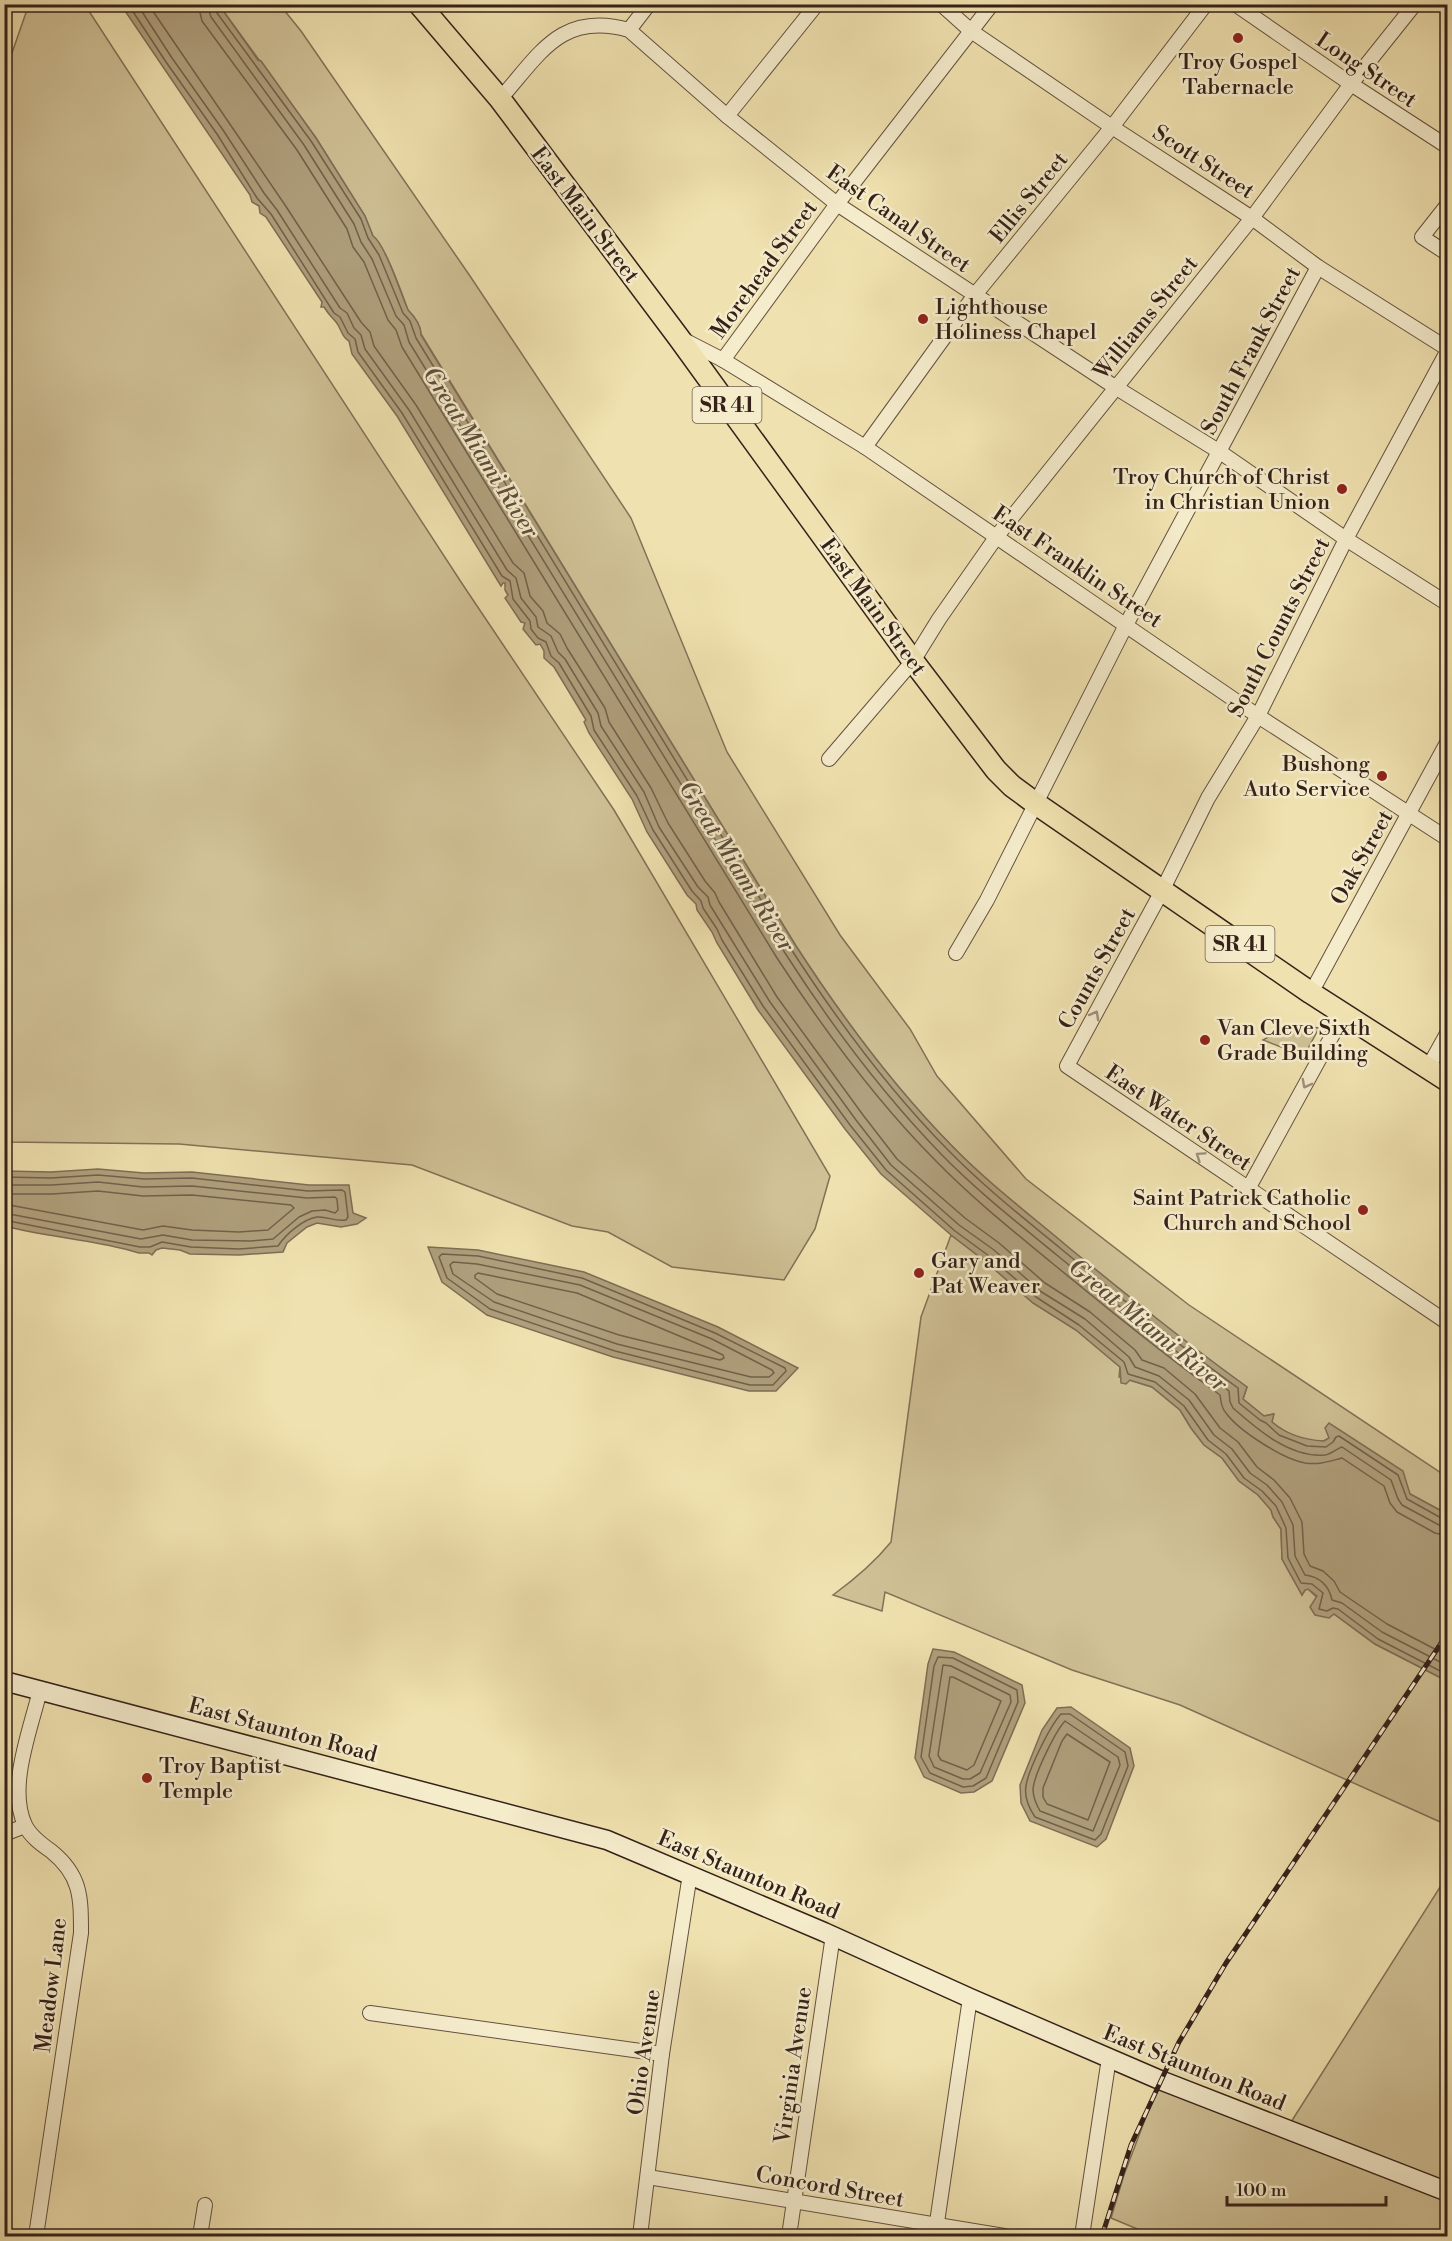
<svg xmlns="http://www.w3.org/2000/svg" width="1452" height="2241" font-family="'Libre Bodoni',serif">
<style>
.green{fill:#d0c196;stroke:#827158;stroke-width:1.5}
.water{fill:#b0a07d;stroke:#7e6d55;stroke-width:1.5}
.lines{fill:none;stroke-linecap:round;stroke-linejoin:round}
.shore{stroke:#72604b;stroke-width:1.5}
.street-casing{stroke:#63513f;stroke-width:16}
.secondary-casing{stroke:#342119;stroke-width:21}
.primary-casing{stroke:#342119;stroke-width:24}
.street{stroke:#f5eccc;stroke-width:14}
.secondary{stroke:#f5eccc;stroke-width:18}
.primary{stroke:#f0e2b0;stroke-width:21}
.rail-casing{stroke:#342119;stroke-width:5}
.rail{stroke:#f5eccc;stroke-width:3;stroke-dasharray:9;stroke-linecap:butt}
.oneway{stroke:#9e917b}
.poi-dot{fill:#8f2418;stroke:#f5eccc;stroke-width:2}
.labels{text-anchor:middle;stroke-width:5;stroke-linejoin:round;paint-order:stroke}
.shield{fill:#f5eccc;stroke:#6e5e4f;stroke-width:1.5}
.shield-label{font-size:21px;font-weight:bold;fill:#342119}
.poi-label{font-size:22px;fill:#342119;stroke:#f5eccc;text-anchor:start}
.street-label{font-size:22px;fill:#342119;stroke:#f5eccc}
.water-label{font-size:24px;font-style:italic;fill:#5f4d3c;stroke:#f5eccc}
</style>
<rect width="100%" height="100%" fill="#f0e2b0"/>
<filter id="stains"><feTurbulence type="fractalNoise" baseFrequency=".00333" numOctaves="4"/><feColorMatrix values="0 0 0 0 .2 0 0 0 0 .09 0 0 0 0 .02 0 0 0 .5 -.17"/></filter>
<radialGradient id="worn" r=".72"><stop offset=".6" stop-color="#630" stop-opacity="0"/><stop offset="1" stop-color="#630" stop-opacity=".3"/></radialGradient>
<!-- green -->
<g class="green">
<polygon points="29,4 85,5 463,585 614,810 830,1176 815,1229 784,1280 672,1267 608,1232 572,1226 412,1165 179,1144 5,1142 4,76"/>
<path d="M219,5H280L301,31L470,276L631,518L727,752L840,935L910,1029L937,1076L1026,1179L1189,1305L1447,1477V1514L1410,1494L1329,1438C1314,1449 1285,1433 1272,1422L1273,1414L1264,1416L1243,1399L1247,1387C1185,1343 1126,1295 1068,1247C1029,1214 988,1183 952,1146C892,1085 842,1017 796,946L421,334C421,325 415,317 408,310C402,294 385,244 373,236L365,216L316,138Z"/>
<polygon points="1290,1025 1319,1028 1304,1056 1263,1040"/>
<path d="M951,1235L985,1261L1033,1303L1076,1330L1120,1367L1119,1377L1152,1387L1180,1410L1191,1428L1204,1445L1222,1458L1239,1481L1258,1495L1271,1510L1273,1517L1281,1529L1282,1559L1302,1595L1305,1590L1308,1589L1334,1614L1375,1644L1447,1681V1825L1180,1705L1072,1670L885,1592L882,1611L833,1595C855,1579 874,1563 891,1542L921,1317Z"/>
<polygon points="1447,1876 1447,2236 1154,2236 1111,2218 1124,2175 1160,2080 1286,2130"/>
</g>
<!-- water -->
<g class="water">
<path d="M121,5H219L258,60L261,61L316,138L365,216L373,236C385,244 401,294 408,310C415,317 421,325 421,335L796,946C842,1017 892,1085 952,1146C988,1183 1029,1214 1068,1247C1127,1295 1186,1343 1247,1387L1243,1399L1264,1416L1274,1414L1272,1422C1287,1435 1305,1440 1324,1441L1329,1438L1325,1428L1329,1423L1403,1471L1410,1494L1447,1514V1681L1375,1644L1334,1614L1329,1618L1315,1615L1310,1607L1317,1596L1308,1589L1305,1590L1302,1595L1282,1559L1281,1529L1273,1517L1271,1510L1258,1495L1239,1481L1222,1458L1204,1445L1191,1428L1180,1410L1152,1387L1130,1380L1126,1384L1121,1383L1120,1367L1076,1330L1033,1303L985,1261L951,1235L881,1174L845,1129L758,1010L717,943L712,932L697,910L696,904L687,895L647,832L632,799L589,733L584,722L586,720L554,667L544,658V651L540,644L536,645L523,629L525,623L521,622L505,598L508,595L505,590V583H503L501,586L397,416L352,354L349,341C341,337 342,329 336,322C330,315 329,315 324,307H321L322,302L266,217L260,213L259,206L252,202L250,195Z"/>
<path d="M98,1169L144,1173L192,1172L309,1185H349L353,1213L366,1218L357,1224L341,1227L317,1223L307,1227L287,1243L283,1252L239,1255L190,1254L180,1250L162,1248L156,1250L152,1255L149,1253H139C96,1239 48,1238 5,1226V1171L51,1172Z"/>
<polygon points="428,1247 478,1250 584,1272 718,1327 798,1368 776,1391 749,1391 613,1357 487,1315 442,1282"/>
<polygon points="933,1649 954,1652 1022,1685 1025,1703 992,1781 974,1792 961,1793 924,1777 915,1758 928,1664"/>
<polygon points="1071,1707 1130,1748 1134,1766 1106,1839 1097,1847 1030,1821 1021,1803 1020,1785 1042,1730 1057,1708"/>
</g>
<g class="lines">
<!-- shore -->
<g class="shore">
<polyline points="128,4 166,62 217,134 257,198 271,214 334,313 340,317 348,333 355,339 358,352 402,413 502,576 510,581 513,599 530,621 531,629 538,638 546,642 551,656 559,663 591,716 594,730 637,796 653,830 692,891 701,901 703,908 717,929 722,940 763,1006 850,1125 886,1170 955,1231 989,1256 1036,1297 1079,1325 1124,1362 1128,1374 1155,1382 1184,1406 1208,1440 1226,1454 1244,1478 1262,1491 1276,1506 1286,1528 1288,1558 1301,1583 1312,1584 1323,1593 1319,1609 1327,1611 1333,1608 1338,1609 1378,1639 1448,1675"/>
<path d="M137,4L172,58L223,130L264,193L277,210L340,308L347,313L354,328L361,335L365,349L409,410L507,570L516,578L521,598L536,617L538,627L551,636L558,652L565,659L598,713L601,726L644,792L659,827L698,887L708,897L710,905L770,1002L856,1120L891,1165L959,1225L994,1250L1040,1291L1085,1319L1129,1357L1135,1367L1159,1376L1189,1400L1214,1435L1232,1449L1250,1473L1267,1485L1282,1502L1293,1525L1295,1556L1305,1575C1320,1577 1329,1586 1332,1600L1342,1603L1382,1632L1448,1666"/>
<polyline points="148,4 285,205 361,322 370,332 374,346 416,405 513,563 524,573 530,596 543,611 547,623 560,634 567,648 605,708 609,722 651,788 668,823 705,881 715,893 719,902 777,997 863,1115 897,1159 965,1218 999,1243 1045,1283 1090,1312 1135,1350 1142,1360 1164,1368 1195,1394 1220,1428 1238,1442 1257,1467 1274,1480 1290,1498 1302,1522 1304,1554 1310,1566 1323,1571 1334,1581 1340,1592 1387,1624 1448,1656"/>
<path d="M198,4L202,21L297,150L347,229L353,247L364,262L388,320L396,330L402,347L777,958C824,1030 875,1100 936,1161C972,1198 1012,1230 1052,1263C1107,1308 1162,1353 1220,1395C1221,1401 1221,1408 1226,1413C1239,1431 1283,1459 1305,1463C1320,1465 1330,1461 1342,1458L1384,1486L1390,1503L1397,1512L1435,1533L1448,1536"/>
<path d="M207,4L211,17L304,145L354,224L361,242L372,259L396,316L404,325L409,342L785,953C831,1025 882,1093 941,1154C977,1191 1018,1223 1058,1256C1114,1302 1170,1348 1229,1391L1230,1402L1233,1408C1258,1430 1290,1458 1325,1455C1331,1454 1336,1449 1342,1447L1391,1480L1398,1499L1402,1505L1439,1525L1448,1527"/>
<path d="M214,4L217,13L311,141L361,219L368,238L379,255L403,313L410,321L416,338L791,949C837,1020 887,1088 947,1149C982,1185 1021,1216 1060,1248C1118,1296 1177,1344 1238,1388L1239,1403L1260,1420L1266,1423L1279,1435L1307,1446L1326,1447L1333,1442L1336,1437L1339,1436L1398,1475L1407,1499L1443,1519H1448"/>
<path d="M4,1177L51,1178L98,1175L144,1179L192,1178L308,1191L342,1190L345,1192L348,1217L346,1220C335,1222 327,1216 317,1217C303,1219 285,1235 278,1246L239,1249L191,1247L162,1242L150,1247H140L4,1220"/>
<polyline points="4,1185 52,1185 98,1182 143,1187 192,1186 307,1198 335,1197 337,1199 338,1210 335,1213 325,1210 312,1211 299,1217 273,1239 251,1241 192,1240 163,1235 141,1239 4,1213"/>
<polyline points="4,1194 52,1194 98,1191 143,1196 192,1195 291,1205 294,1208 268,1230 239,1232 192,1230 163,1226 143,1230 4,1204"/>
<polygon points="442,1254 478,1256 582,1278 715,1333 785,1368 786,1371 773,1385 750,1385 615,1351 490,1309 447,1278 439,1257"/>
<polygon points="453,1262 477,1264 580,1285 712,1339 772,1370 774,1373 769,1377 751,1377 617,1344 494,1302 453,1274 450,1265"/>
<polygon points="478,1273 577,1293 708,1348 723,1355 724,1358 720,1360 619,1335 497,1294 475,1278 475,1275"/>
<polygon points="938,1657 953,1658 1017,1690 1018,1702 986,1778 973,1786 963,1787 930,1773 921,1757 934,1666"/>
<polygon points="943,1665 951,1666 1010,1695 1011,1702 980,1773 970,1779 963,1779 934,1767 929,1756"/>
<polygon points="950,1677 953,1677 1001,1701 974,1765 967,1770 941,1760 938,1755"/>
<path d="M1061,1714H1070L1125,1752L1128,1766L1101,1834L1095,1840L1035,1817C1029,1808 1024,1797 1026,1786C1028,1770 1050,1726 1061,1714Z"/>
<path d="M1065,1721L1118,1757L1120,1765L1093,1831L1040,1811C1036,1804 1033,1797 1033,1789C1034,1775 1055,1732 1065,1721Z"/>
<polygon points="1067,1734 1110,1762 1088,1820 1047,1804 1043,1797 1043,1788 1062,1741"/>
</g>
<!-- street casing -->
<g class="street-casing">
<g id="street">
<polyline points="941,4 971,31 1112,127 1252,218 1318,267 1448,349"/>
<polyline points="1235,4 1351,84 1448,147"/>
<polyline points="629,30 649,4"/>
<path d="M500,99C540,54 561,11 629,30L727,116L837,204L1115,387L1220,452L1346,539L1448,604"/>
<polyline points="727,116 817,4"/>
<polyline points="1448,204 1422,237 1448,254"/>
<polyline points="684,340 723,360 865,447 1258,716 1448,839"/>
<polyline points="1448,350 1346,539 1258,716 1208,798 1162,891 1067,1066 1448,1323"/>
<polyline points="723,360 837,204 992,4"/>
<polyline points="865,447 974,296 1112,127 1206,4"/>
<polyline points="829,759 913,661 939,619 997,536 1252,218 1351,84 1415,4"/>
<polyline points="956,953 987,900 1126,625 1318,267"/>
<polyline points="1311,993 1448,741"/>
<polyline points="1428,1068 1448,1032"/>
<polyline points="1248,1189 1344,1014"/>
<polyline points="4,1834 25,1826"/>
<polyline points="370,2013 662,2054"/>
<polyline points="648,2177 1004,2236"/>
<path d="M36,2236L81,1933C81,1897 81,1875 51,1851C41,1844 30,1836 25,1825C7,1787 31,1729 40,1690"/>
<polyline points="200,2236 205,2205"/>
<polyline points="640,2236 662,2054 690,1874"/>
<polyline points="789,2236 833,1935"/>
<polyline points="935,2236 970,1998"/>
<polyline points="1082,2236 1109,2058"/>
</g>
</g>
<!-- secondary casing -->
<g class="secondary-casing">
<polyline id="secondary" points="4,1681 607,1840 824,1932 970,1998 1160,2080 1448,2192"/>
</g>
<!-- primary casing -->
<g class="primary-casing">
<polyline id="primary" points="419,4 500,99 679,338 913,661 996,770 1012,786 1035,803 1311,993 1448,1081"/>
</g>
<!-- street -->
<use href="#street" class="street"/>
<!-- secondary -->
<use href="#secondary" class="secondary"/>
<!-- primary -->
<use href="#primary" class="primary"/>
<!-- rail casing -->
<g class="rail-casing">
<polyline id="rail" points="1102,2236 1131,2145 1179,2042 1226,1963 1448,1633"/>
</g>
<!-- rail -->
<use href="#rail" class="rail"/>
</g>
<!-- one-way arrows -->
<defs><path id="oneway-chevron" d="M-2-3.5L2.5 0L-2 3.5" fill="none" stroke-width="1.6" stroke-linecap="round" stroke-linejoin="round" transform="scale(1.5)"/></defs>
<g class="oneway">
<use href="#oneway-chevron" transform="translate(1095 1015) rotate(-61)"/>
<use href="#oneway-chevron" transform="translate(1306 1084) rotate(118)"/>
<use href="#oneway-chevron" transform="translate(1200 1156) rotate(-146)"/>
</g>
<!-- markers -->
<g class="poi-dot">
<circle cx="1238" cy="38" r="6"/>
<circle cx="923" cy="319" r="6"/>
<circle cx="1342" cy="489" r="6"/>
<circle cx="1382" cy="776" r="6"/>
<circle cx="1205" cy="1040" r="6"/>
<circle cx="1363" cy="1210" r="6"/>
<circle cx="919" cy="1273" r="6"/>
<circle cx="147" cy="1778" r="6"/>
</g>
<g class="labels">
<!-- shield labels -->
<g class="shield">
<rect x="692.5" y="387" width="69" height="36" rx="4.5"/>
<rect x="1205.5" y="926" width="69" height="36" rx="4.5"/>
</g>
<g class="shield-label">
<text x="727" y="412">SR 41</text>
<text x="1240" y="951">SR 41</text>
</g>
<!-- poi labels -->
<g class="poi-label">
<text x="1238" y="69" text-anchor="middle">Troy Gospel<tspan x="1238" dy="25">Tabernacle</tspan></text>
<text x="935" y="314">Lighthouse<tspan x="935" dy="25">Holiness Chapel</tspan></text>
<text x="1330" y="484" text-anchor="end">Troy Church of Christ<tspan x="1330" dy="25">in Christian Union</tspan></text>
<text x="1370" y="771" text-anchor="end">Bushong<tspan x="1370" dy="25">Auto Service</tspan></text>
<text x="1217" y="1035">Van Cleve Sixth<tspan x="1217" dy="25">Grade Building</tspan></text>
<text x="1351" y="1205" text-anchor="end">Saint Patrick Catholic<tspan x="1351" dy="25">Church and School</tspan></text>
<text x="931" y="1268">Gary and<tspan x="931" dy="25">Pat Weaver</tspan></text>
<text x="159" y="1773">Troy Baptist<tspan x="159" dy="25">Temple</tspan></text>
</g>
<!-- street labels -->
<g class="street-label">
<text transform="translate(1367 69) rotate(34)" y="8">Long Street</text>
<text transform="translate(1204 161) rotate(33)" y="8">Scott Street</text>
<text transform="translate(1028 197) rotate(-51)" y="8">Ellis Street</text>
<text transform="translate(586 214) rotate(53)" y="8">East Main Street</text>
<text transform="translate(899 218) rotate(35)" y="8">East Canal Street</text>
<text transform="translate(763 269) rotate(-54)" y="8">Morehead Street</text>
<text transform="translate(1145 317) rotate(-51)" y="8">Williams Street</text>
<text transform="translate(1250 350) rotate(-62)" y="8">South Frank Street</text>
<text transform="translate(1078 566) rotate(34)" y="8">East Franklin Street</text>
<text transform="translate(874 606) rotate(54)" y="8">East Main Street</text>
<text transform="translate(1278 627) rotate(-63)" y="8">South Counts Street</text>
<text transform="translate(1361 857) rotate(-61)" y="8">Oak Street</text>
<text transform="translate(1096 968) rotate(-61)" y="8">Counts Street</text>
<text transform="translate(1179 1117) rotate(34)" y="8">East Water Street</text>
<text transform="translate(283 1729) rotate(15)" y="8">East Staunton Road</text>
<text transform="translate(749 1874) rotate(23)" y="8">East Staunton Road</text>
<text transform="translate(50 1985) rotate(-83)" y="8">Meadow Lane</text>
<text transform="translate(643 2052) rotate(-82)" y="8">Ohio Avenue</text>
<text transform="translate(792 2065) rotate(-82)" y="8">Virginia Avenue</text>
<text transform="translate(1195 2067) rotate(22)" y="8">East Staunton Road</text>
<text transform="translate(830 2186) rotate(10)" y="8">Concord Street</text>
</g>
<!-- water labels -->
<g class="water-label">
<text transform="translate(481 452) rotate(58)" y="8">Great Miami River</text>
<text transform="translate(737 866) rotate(58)" y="8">Great Miami River</text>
<text transform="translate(1148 1325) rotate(39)" y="8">Great Miami River</text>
</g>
</g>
<!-- margin -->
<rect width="1452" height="2241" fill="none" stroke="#f0e2b0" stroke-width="24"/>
<rect x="6" y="6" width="1440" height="2229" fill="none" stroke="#342119" stroke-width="3"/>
<rect x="12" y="12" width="1428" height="2217" fill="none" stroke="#342119" stroke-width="1.5"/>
<!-- scale -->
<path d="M1227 2196v9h159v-9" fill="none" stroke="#342119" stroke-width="3"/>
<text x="1236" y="2196" font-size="18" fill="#342119" stroke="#f5eccc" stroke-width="4.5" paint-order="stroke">100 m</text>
<rect width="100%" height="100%" filter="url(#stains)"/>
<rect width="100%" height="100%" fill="url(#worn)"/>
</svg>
